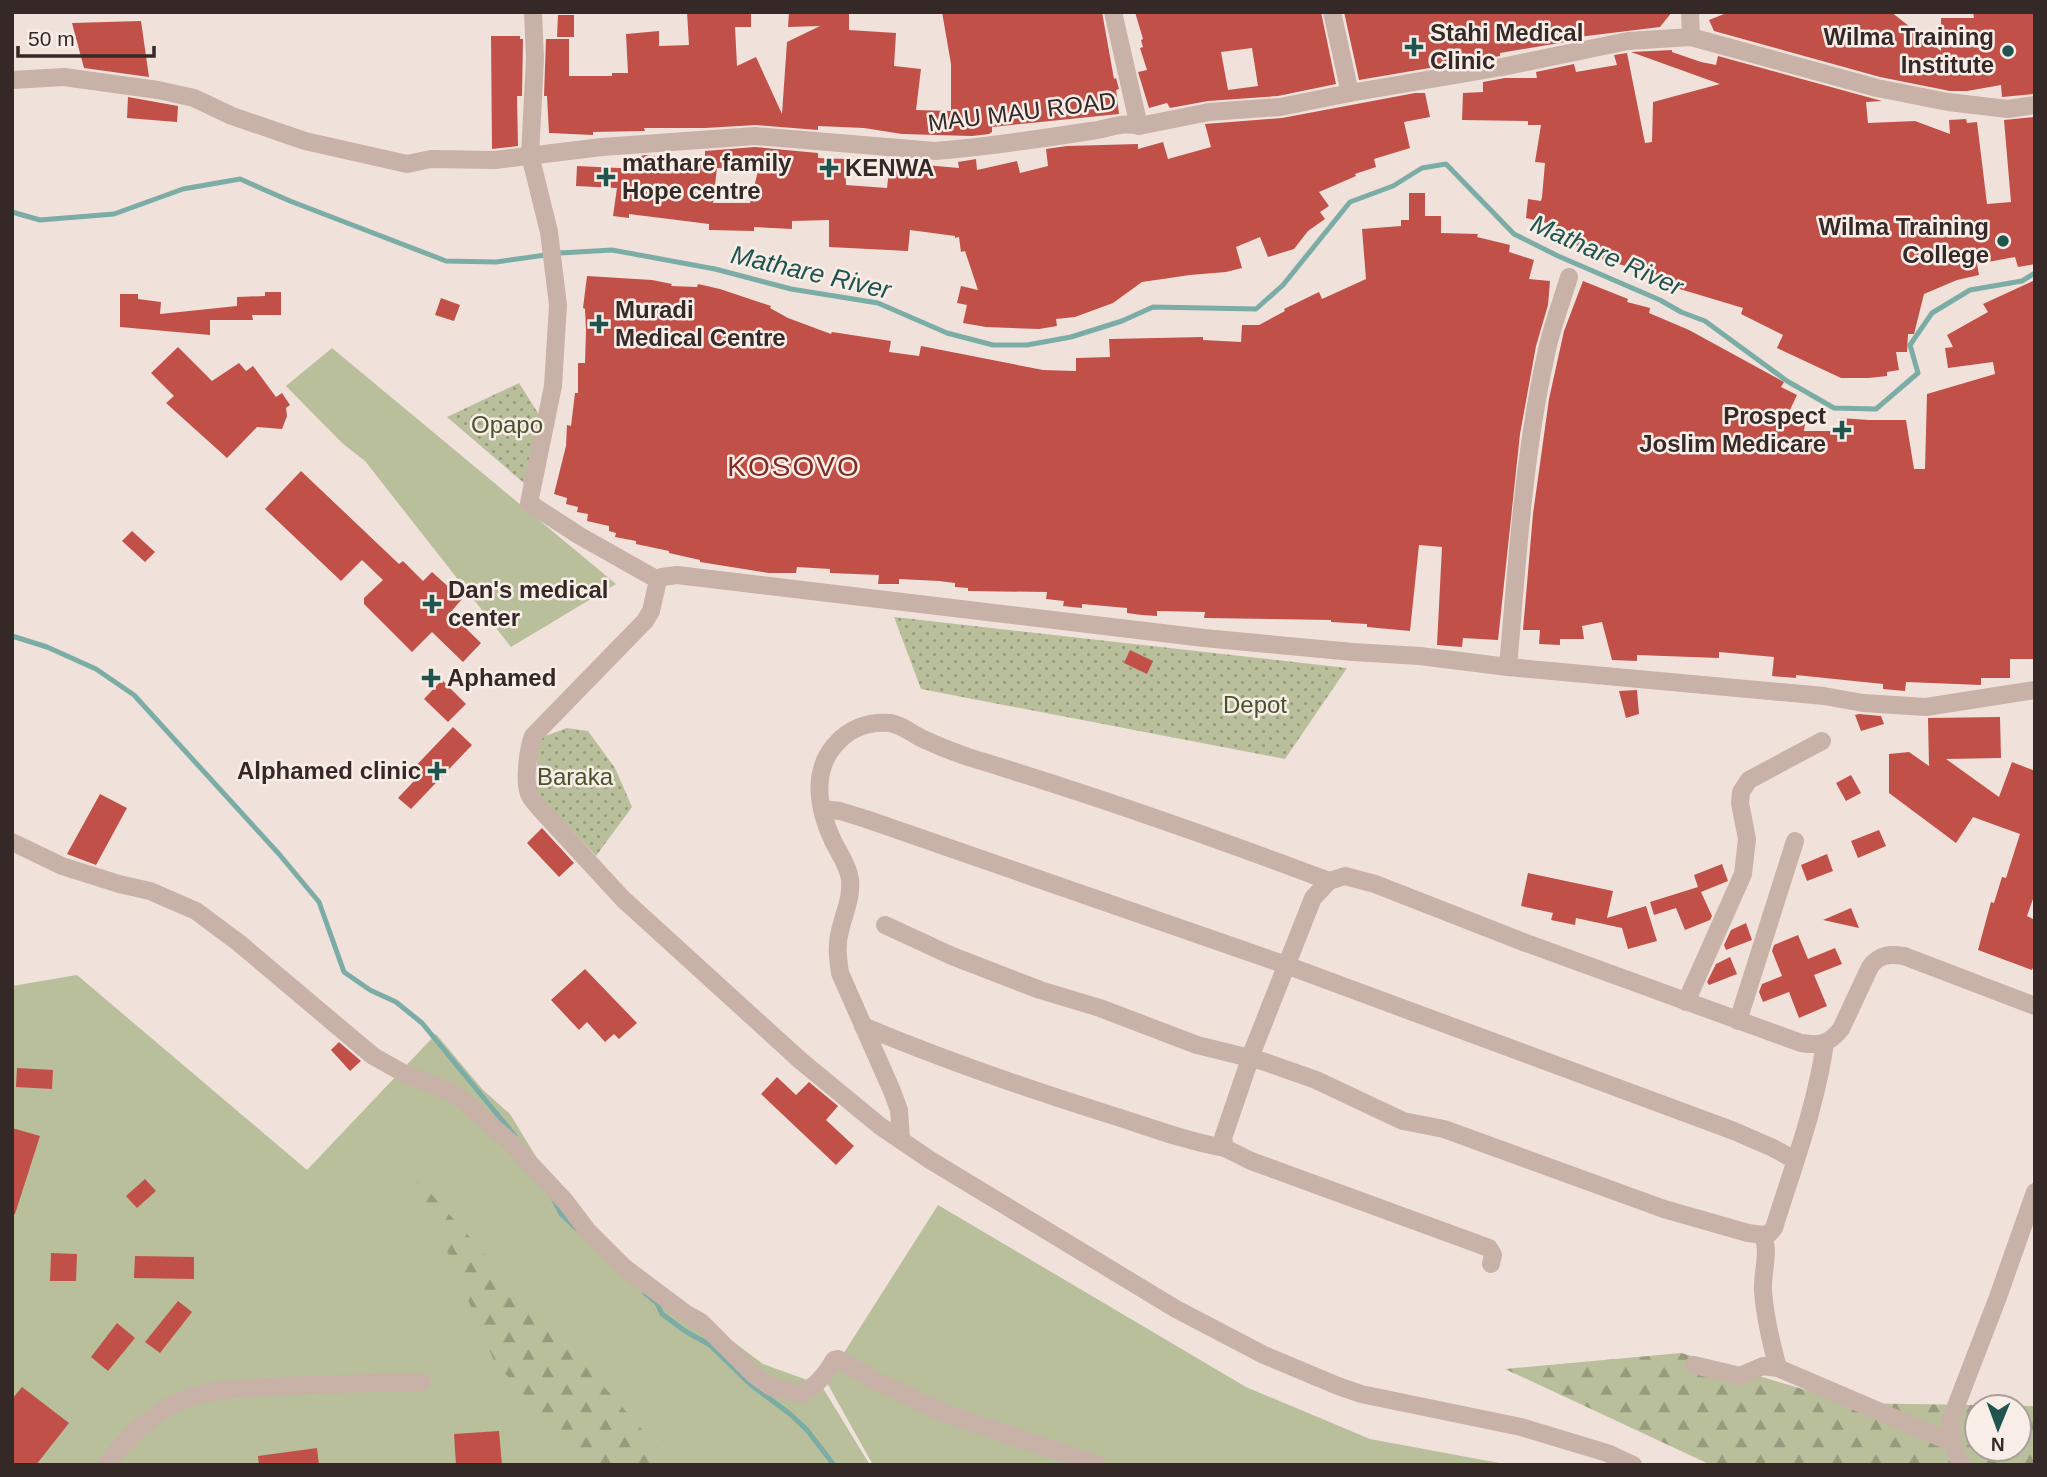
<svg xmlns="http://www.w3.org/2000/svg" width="2047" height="1477" font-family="Helvetica,sans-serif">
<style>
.grass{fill:#b9bf9b}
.forest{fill:url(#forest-firs);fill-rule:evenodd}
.park{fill:url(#park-dots)}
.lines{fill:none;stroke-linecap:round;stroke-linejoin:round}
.stream{stroke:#7baca6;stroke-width:5}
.building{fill:#c15148;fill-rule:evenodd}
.street{stroke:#c8b1a7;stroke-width:18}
.poi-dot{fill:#1f544f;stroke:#f8ede7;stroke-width:2.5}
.labels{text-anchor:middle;stroke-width:5;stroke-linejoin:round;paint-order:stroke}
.poi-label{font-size:24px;font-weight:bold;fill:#352927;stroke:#f8ede7;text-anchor:start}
.street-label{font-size:24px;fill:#352927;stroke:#f8ede7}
.park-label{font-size:24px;fill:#4a522c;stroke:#f8ede7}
.water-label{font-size:26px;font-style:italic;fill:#1f544f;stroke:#f8ede7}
.quarter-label{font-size:28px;letter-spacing:2px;fill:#802a24;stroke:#f8ede7}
</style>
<defs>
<pattern id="forest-firs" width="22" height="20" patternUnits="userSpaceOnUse" patternTransform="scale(1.75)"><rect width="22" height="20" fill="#b9bf9b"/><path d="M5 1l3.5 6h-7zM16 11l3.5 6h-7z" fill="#979b7e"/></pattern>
<pattern id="park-dots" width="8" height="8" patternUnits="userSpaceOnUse" patternTransform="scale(1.75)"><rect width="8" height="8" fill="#b9bf9b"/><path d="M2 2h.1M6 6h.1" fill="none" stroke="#979b7e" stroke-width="1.8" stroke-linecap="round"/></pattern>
</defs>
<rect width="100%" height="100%" fill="#f0e2db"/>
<!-- grass -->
<g class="grass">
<polygon points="332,348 616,584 511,647 365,461 342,443 286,386"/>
<polygon points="77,975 307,1170 436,1034 483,1090 510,1114 568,1209 614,1252 763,1364 821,1385 870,1465 12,1465 12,986"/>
<polygon points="938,1205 1246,1387 1370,1439 1510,1465 873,1465 826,1381"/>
</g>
<!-- forest -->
<g class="forest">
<polygon points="415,1176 674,1465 587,1465 582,1456 495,1363"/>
<path d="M1681,1353L1850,1403L2035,1406V1465H1711L1505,1369ZM1977,1407H2019V1449H1977Z"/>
</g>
<!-- park -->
<g class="park">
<polygon points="519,383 543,421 525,484 447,417"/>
<polygon points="894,617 1347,668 1285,759 921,689"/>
<polygon points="567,728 588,731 615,768 632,807 596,856 536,793 537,739"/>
</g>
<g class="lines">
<!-- stream -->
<g class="stream">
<polyline points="12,212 40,220 114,214 183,189 240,179 290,201 446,261 496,262 560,253 612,250 715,269 791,289 878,303 947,333 993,345 1027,345 1071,337 1122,321 1153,307 1256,309 1283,285 1350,202 1393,186 1422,168 1446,164 1514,234 1558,256 1660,300 1681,312 1705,321 1787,381 1834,408 1876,409 1918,373 1910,345 1932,313 1970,290 2022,281 2035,273"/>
<polyline points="12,636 47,647 96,669 134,695 279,854 319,902 344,972 370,990 396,1002 422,1023 515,1136"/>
<polyline points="553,1198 561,1214 577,1229"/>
<polyline points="645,1293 657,1303 662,1314 685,1331 710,1345 750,1384 790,1414 807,1430 834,1465"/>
</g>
</g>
<!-- building -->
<g class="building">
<polygon points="687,12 751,12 751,27 735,27 737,66 756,57 782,114 787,42 820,26 788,27 789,12 849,12 849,30 896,33 894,66 921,69 916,110 951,111 951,64 942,12 1102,12 1114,79 1116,78 1119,89 1116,90 1119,114 992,127 992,132 989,134 972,136 902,134 864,128 818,126 818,130 756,125 705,128 644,128 645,131 593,132 593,135 549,133 547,96 544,96 546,39 569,39 569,76 612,76 612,73 628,73 626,34 659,31 659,46 689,45"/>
<path d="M1135,12H1321L1336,84L1278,96L1208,101L1170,108L1167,103L1149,108L1138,72L1147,70L1140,48L1143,47L1141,40L1143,39ZM1252,48L1258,86L1228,90L1221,52Z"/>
<polygon points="1344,12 1672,12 1660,27 1570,38 1571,41 1500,53 1500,56 1359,80"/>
<polygon points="1729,12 1891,12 1941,51 1941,18 1974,18 1973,12 2035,12 2035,94 2002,97 2001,85 1967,91 1950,91 1880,77 1714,31 1709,20"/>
<polygon points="558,15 574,15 574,37 557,37"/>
<polygon points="141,21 149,77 84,68 72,23"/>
<polygon points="491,36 520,36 520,39 523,39 522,96 517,96 518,146 492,149"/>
<polygon points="1672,50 1672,52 1701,62 1716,65 1718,56 1882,101 1866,102 1868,123 1915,121 1950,134 1949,120 1966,119 1967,123 1977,122 1987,204 2011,202 2004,120 2035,117 2035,264 2018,267 2015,257 1977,264 1979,275 1957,280 1924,294 1914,334 1908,334 1907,352 1896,352 1899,370 1887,372 1887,376 1869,378 1841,378 1777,348 1783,335 1741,314 1743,308 1643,278 1645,272 1602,259 1603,253 1587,249 1570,243 1571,241 1544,234 1547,223 1526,218 1528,199 1541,201 1542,197 1545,163 1535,162 1541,125 1528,125 1528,121 1462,120 1463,93 1483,92 1483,82 1505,78 1537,78 1536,72 1574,64 1576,72 1617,65 1614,55 1627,53 1645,143 1652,142 1653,102 1720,84 1631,52"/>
<path d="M1415,93H1425L1430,117L1404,122L1410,148L1374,159L1376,167L1355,174L1356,176L1319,192L1329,206L1320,212L1325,219L1308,231L1294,249L1268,257L1260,237L1236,247L1242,268L1226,272L1190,275L1142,282L1113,303L1075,317L1056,319L1057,326L1039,329L986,327L963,323L967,305L957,303L961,286L978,290L965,251L961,252L959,237L955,238V236L910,230L908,251L829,247V220L792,221V229L754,227V231L709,230V224L629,214V218L613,216L617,188L576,186L577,166L640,169L641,156L645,155L705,163V151L755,147L818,153V158L845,159L846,185L887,188L890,162L959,168L958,162L976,159L977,170L1017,161L1020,173L1048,166L1046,149L1067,146L1138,144V149L1163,142L1168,159L1211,147L1205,124L1282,118ZM717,168L758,171L750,203H713Z"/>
<polygon points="128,97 178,106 177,122 127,118"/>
<polygon points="1409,193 1425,193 1425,216 1441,216 1441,233 1478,234 1477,237 1510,245 1509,252 1534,260 1529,279 1550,281 1548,305 1536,346 1520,434 1498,640 1463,638 1462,647 1437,645 1442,547 1419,545 1410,631 1367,627 1367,624 1331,622 1331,620 1204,618 1205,612 1157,611 1157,616 1142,615 1127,613 1127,608 1082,604 1082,608 1063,606 1064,601 1046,599 1047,592 968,591 968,588 955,587 955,583 939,581 899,579 899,584 878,584 879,575 830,573 830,569 797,567 796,573 769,573 700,562 700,560 669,553 669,551 636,544 636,541 615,537 616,533 609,531 609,526 587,521 588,514 577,512 578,507 566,504 567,498 554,494 566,446 567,425 571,426 575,393 578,393 578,363 585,363 586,330 585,309 583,308 587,276 652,280 672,284 671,286 697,287 698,284 720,289 771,306 770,308 788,318 831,334 832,332 891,341 889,352 919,356 921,346 1043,370 1076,371 1076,358 1110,357 1109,339 1203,337 1203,340 1241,342 1242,325 1259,325 1285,311 1284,309 1319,292 1322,299 1366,279 1362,229 1401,226 1401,220 1409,220"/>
<polygon points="2035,280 2034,647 2033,659 2010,659 2010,678 1981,678 1981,685 1906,682 1905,691 1883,689 1883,684 1796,675 1796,678 1772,676 1774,657 1719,652 1719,658 1637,655 1637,661 1612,660 1602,622 1582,626 1584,639 1560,639 1560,645 1539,644 1540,630 1523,630 1533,514 1549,399 1564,331 1583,281 1628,299 1627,302 1650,308 1649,313 1689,330 1784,382 1781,387 1797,395 1788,414 1806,416 1804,431 1838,431 1840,418 1869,420 1906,420 1914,469 1925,469 1927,394 1995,374 1993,362 1948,368 1945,348 1953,347 1947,335 1988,312 1983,304"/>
<polygon points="265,292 281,292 281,315 252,315 253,320 210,320 210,335 120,327 120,294 138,294 138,299 161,302 160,314 237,306 237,297 265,296"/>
<polygon points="441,298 460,305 454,321 435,315"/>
<polygon points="178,347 212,381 239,363 246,371 253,366 276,397 282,393 290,405 286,408 287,416 282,429 257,427 227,458 166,403 174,396 151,373"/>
<polygon points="301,471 399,564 403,561 423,581 432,572 462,599 450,613 481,643 463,662 432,632 412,652 364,604 364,598 383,580 362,560 341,581 265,509"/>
<polygon points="132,531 155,552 145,562 122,541"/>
<polygon points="1130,650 1153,661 1147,674 1124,663"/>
<polygon points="442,680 466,704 448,722 424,699"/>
<polygon points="1637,690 1639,714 1626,718 1619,691"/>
<polygon points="1859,714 1881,716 1884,724 1861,731 1855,715"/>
<polygon points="2000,717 2001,758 1946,759 1999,797 2012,762 2035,771 2035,893 2027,916 2035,920 2035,963 2032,970 1978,950 1991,902 1994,903 2002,877 2006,878 2020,834 1973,817 1956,843 1889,793 1889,754 1909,752 1929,766 1928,718"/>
<polygon points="453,727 472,745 411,809 398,798 414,781 407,775"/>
<polygon points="1851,775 1861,793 1846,801 1836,783"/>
<polygon points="100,794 127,808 96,865 67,854"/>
<polygon points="542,828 574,863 559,877 527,843"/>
<polygon points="1879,830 1886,846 1858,858 1851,841"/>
<polygon points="1827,854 1833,871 1807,881 1801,865"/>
<polygon points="1722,864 1728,881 1701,892 1712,916 1710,920 1685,930 1676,908 1654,915 1650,902 1698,887 1694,875"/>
<polygon points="1528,873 1613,891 1607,918 1646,906 1657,941 1628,949 1622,928 1576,918 1575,925 1551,920 1553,913 1521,906"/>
<polygon points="1851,908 1859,928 1823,920"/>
<polygon points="1746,923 1752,940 1726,950 1724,945 1731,930"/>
<polygon points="1798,935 1808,959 1835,948 1842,964 1814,975 1827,1006 1799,1018 1789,992 1763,1002 1759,992 1762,984 1782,976 1772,951 1774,945"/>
<polygon points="1730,957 1737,974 1709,985 1707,982 1716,964"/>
<polygon points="585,969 637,1023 619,1039 614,1034 605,1042 587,1022 579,1030 551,1000"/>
<polygon points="339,1042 361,1061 350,1071 331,1050"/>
<polygon points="17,1068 53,1070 52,1089 16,1087"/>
<polygon points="777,1077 796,1095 809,1082 838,1106 826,1120 854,1146 836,1165 761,1094"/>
<polygon points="12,1128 40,1136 15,1214 12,1214"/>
<polygon points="145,1179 156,1191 137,1208 126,1196"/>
<polygon points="51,1253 77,1254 76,1281 50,1281"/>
<polygon points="135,1256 194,1257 194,1279 134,1278"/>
<polygon points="178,1301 192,1312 160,1353 145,1342"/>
<polygon points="117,1323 135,1338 108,1371 91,1357"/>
<polygon points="22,1387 69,1423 36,1465 12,1465 12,1399"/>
<polygon points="499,1431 502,1465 456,1465 454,1434"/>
<polygon points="317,1448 319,1465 259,1465 258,1456"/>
</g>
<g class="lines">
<!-- street -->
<g class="street">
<polyline points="533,12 535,59 530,155 549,232 558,305 553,386 529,503 580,536 658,580 662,577 677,575 1204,638 1353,652 1420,656 1508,667 1824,696 1863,703 1926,707 2035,690"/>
<polyline points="1113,12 1139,126"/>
<polyline points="1332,12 1350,93"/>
<polyline points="1690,12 1691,37"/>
<path d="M12,80L64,77L158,90L194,98L232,116L305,141L407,164L431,159L495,160L602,147L755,136L935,151C987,147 1039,139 1091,131C1107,129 1124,121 1139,126L1209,112L1280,107L1350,93L1502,67L1628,41L1691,37L1877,88L1948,102L2008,109L2035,105"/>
<path d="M658,580L651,611L645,621L533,736C528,748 524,781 529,794C531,799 536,804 540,809L623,899L801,1061L880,1126L930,1160L1176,1309L1264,1355L1338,1386L1361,1394L1521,1427L1607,1453L1633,1465"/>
<path d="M1508,667C1517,565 1523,460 1545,359C1550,331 1561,304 1569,277"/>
<polyline points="822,809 840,811 866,819 1286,965 1734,1131 1773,1148 1795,1160"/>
<path d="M12,842L62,866L119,884L150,891L196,911L239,943L373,1056L405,1074L451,1092L465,1102L508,1140L565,1201L587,1230L625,1268L685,1313L701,1322L753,1374L771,1387L800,1394C815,1388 826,1374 834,1360L838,1359L878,1382L944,1413L1098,1465"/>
<path d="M885,925L952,956L1040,990L1100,1008L1197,1045L1262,1061L1316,1080L1403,1121L1444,1129L1664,1209L1748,1233L1763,1235L1770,1233L1774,1228C1793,1167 1816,1107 1825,1043"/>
<polyline points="1686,1002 1743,874 1747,839 1740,803 1741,792 1749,780 1822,741"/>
<polyline points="1738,1021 1795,841"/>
<path d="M863,1026C944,1060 1028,1089 1111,1115C1149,1127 1186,1141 1225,1148"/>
<path d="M901,1140L899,1110L892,1091L840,973C838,959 836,945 840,931C844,913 852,898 850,879C848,865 839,853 833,841C819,811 811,774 834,746C848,729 868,721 890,723C903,725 912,734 923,739C938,746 953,752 968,757C1090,794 1210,836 1329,881"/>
<path d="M1763,1235C1770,1253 1762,1272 1763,1291C1765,1317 1771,1343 1778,1368"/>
<path d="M1491,1264L1493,1255L1489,1248L1251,1161L1225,1148L1223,1138L1253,1050L1313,898L1329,881L1345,876L1375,884L1526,943L1801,1043C1820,1046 1829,1044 1841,1029L1870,967C1879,954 1890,954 1904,956L2035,1006"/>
<polyline points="1694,1365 1740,1376 1763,1366 1778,1368 1953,1443"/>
<path d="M106,1465C125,1440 149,1415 178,1402C206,1389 236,1389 267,1387C319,1384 370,1383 422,1382"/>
<path d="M1962,1465C1953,1451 1950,1436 1951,1419L1998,1297L2035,1192"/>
</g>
</g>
<!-- markers -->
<g class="poi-dot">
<path d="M1410.5 36.5h7v7h7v7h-7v7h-7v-7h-7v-7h7z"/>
<circle cx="2008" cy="51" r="7"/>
<path d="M825.5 157.5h7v7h7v7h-7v7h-7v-7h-7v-7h7z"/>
<path d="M602.5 166.5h7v7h7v7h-7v7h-7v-7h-7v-7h7z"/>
<circle cx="2003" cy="241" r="7"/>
<path d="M595.5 313.5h7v7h7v7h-7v7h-7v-7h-7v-7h7z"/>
<path d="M1838.5 419.5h7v7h7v7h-7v7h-7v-7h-7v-7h7z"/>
<path d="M428.5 593.5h7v7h7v7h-7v7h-7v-7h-7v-7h7z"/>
<path d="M427.5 667.5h7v7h7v7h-7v7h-7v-7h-7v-7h7z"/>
<path d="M433.5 760.5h7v7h7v7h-7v7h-7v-7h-7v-7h7z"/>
</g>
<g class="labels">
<!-- poi labels -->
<g class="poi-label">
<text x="1430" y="41">Stahi Medical<tspan x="1430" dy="28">Clinic</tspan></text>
<text x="1994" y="45" text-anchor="end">Wilma Training<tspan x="1994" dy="28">Institute</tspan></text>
<text x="622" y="171">mathare family<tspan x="622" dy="28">Hope centre</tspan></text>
<text x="845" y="176">KENWA</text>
<text x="1989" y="235" text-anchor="end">Wilma Training<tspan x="1989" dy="28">College</tspan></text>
<text x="615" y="318">Muradi<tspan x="615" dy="28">Medical Centre</tspan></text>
<text x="1826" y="424" text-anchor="end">Prospect<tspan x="1826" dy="28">Joslim Medicare</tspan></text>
<text x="448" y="598">Dan's medical<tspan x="448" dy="28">center</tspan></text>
<text x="447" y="686">Aphamed</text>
<text x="421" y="779" text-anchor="end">Alphamed clinic</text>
</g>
<!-- street labels -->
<g class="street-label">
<text transform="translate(1022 112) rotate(-7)" y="8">MAU MAU ROAD</text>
</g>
<!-- park labels -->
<g class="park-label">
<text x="507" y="433">Opapo</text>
<text x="1255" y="713">Depot</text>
<text x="575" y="785">Baraka</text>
</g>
<!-- water labels -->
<g class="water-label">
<text transform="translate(1607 255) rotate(24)" y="9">Mathare River</text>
<text transform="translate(811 272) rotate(13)" y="9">Mathare River</text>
</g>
<!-- quarter labels -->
<g class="quarter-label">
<text x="794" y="476">KOSOVO</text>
</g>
</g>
<!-- border -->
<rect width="2047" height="1477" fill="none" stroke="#352927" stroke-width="28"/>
<!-- north arrow -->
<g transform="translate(1998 1428) rotate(181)"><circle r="33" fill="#f8ede7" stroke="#aa9f9a" stroke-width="2"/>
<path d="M0-5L12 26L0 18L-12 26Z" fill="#1f544f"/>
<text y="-10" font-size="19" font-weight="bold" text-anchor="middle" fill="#352927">N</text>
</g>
<!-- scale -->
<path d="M18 46v10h136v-10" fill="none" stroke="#352927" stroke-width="3.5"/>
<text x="28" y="46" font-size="21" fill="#352927" stroke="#f8ede7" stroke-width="5" paint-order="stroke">50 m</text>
</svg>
